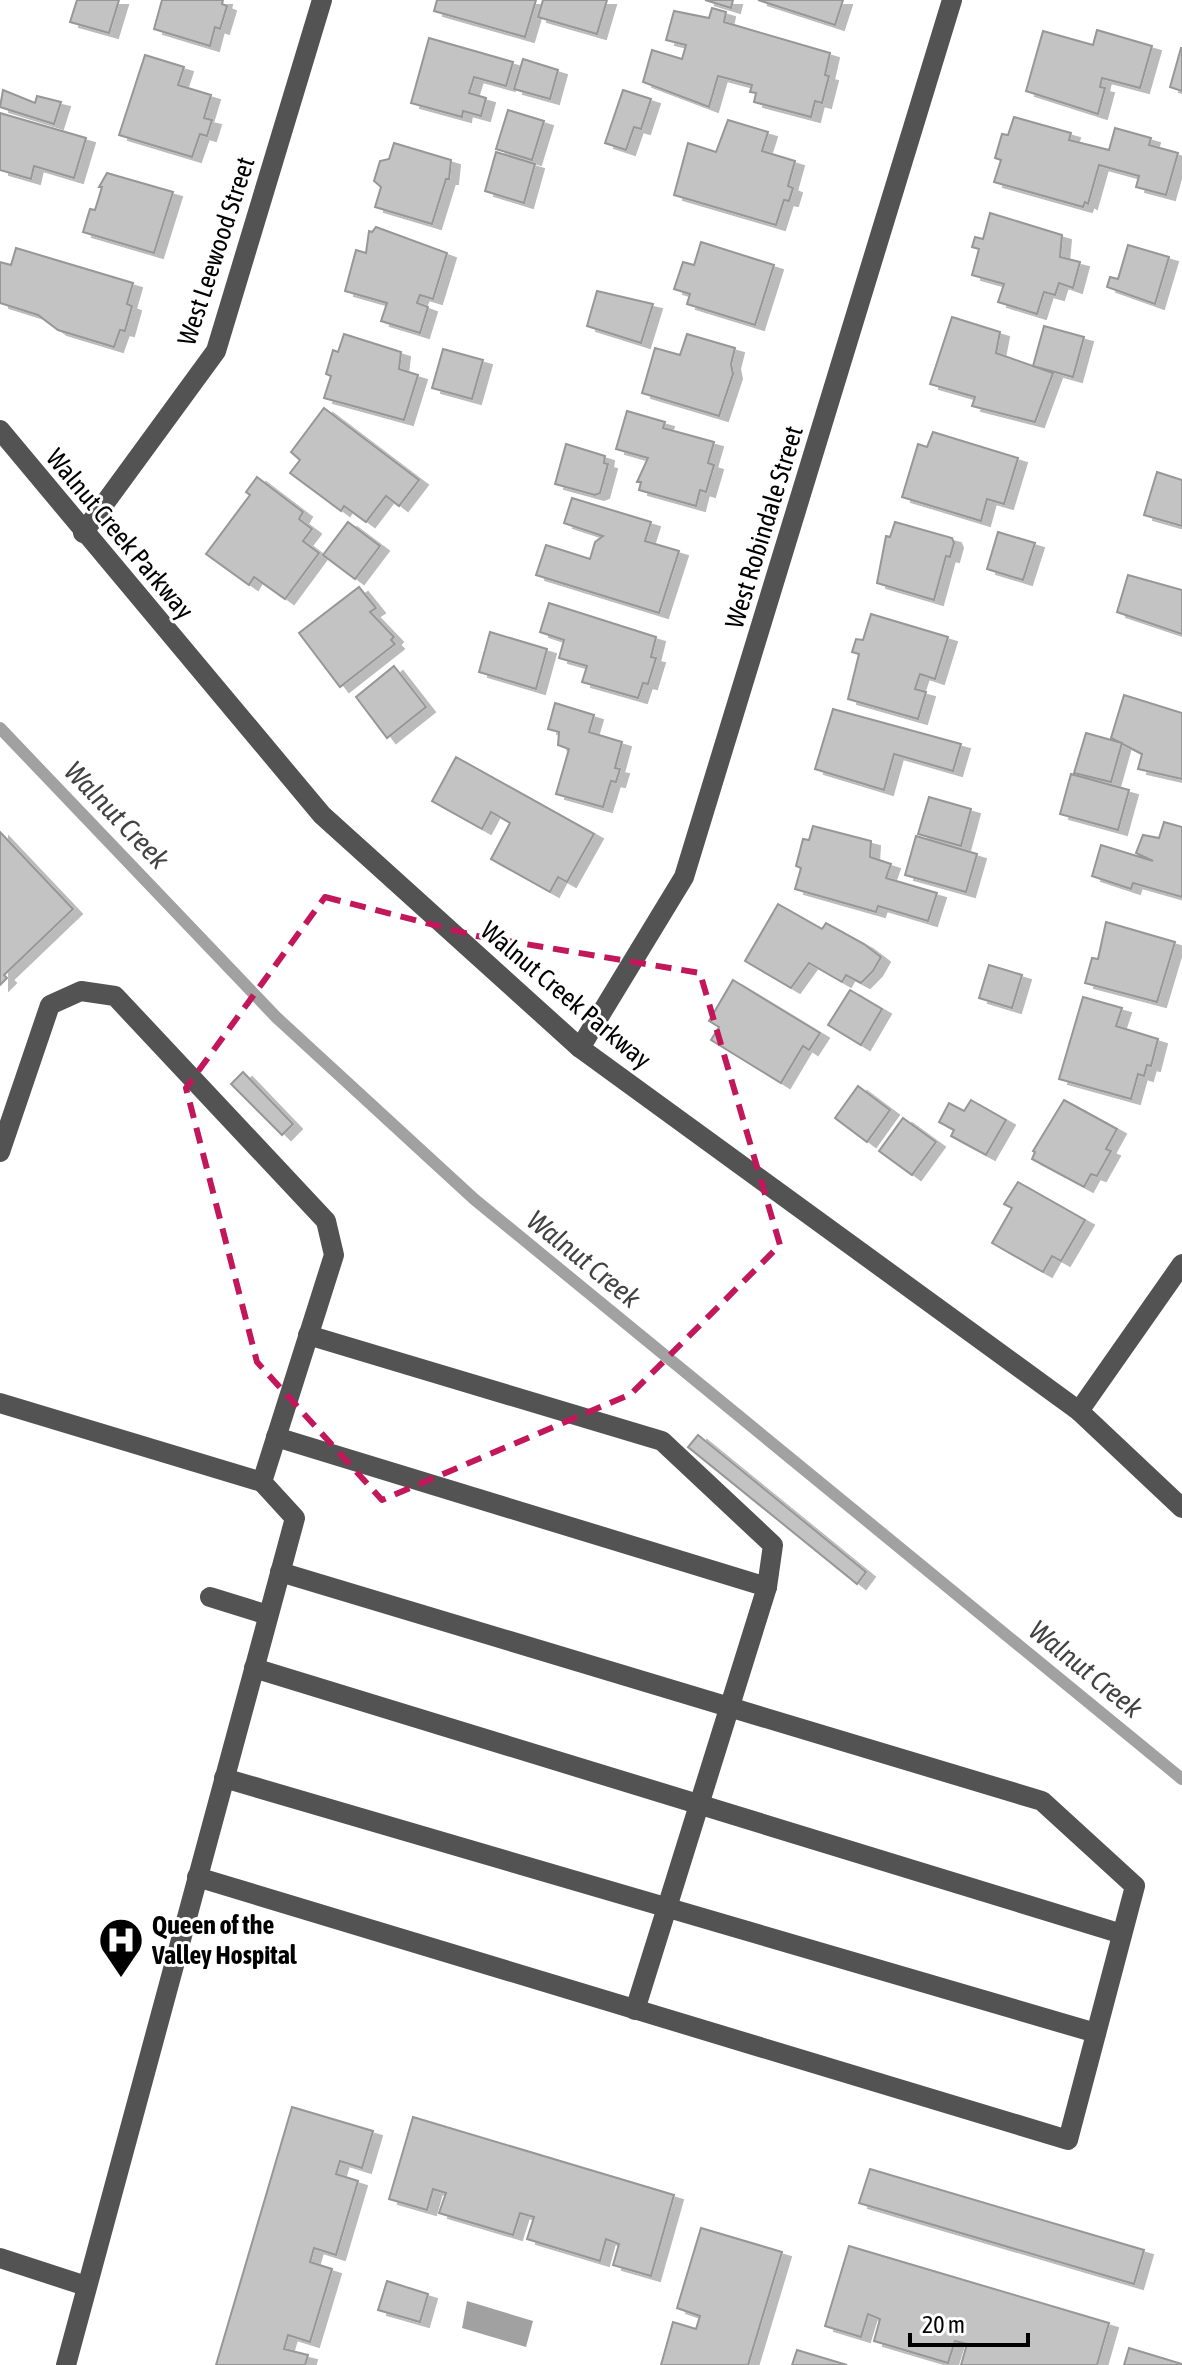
<svg xmlns="http://www.w3.org/2000/svg" width="1182" height="2365" font-family="'Asap Condensed',sans-serif">
<style>
.water{fill:#a1a1a1}
.lines{fill:none;stroke-linecap:round;stroke-linejoin:round}
.stream{stroke:#a1a1a1;stroke-width:12}
.building{fill:#c3c3c3;stroke:#979797;stroke-width:2;filter:url(#shadow)}
.minor{stroke:#535353;stroke-width:20}
.marked{fill:none;stroke:#c2185b;stroke-width:6;stroke-dasharray:16 10;stroke-linejoin:round}
.labels{text-anchor:middle;stroke-width:6;stroke-linejoin:round;paint-order:stroke}
.street-label{font-size:26px;fill:#000;stroke:#fff}
.poi-label{font-size:26px;font-weight:bold;fill:#000;stroke:#fff;text-anchor:start}
.water-label{font-size:28px;font-style:italic;fill:#424242;stroke:#fff}
</style>
<defs>
<filter id="shadow"><feDropShadow dx="9" dy="5" stdDeviation="0" flood-color="#0004"/></filter>
</defs>
<rect width="100%" height="100%" fill="#fff"/>
<!-- water -->
<polygon class="water" points="467,2301 533,2321 526,2347 462,2328"/>
<g class="lines">
<!-- stream -->
<polyline class="stream" points="0,728 276,1017 474,1199 1182,1779"/>
</g>
<!-- building -->
<g class="building">
<polygon points="77,0 119,0 109,33 70,22"/>
<polygon points="162,0 223,0 222,4 227,6 220,29 215,27 210,46 154,29"/>
<polygon points="437,0 536,0 525,37 434,11"/>
<polygon points="543,0 607,0 597,34 538,17"/>
<polygon points="705,0 733,0 731,8"/>
<polygon points="758,0 843,0 835,25"/>
<polygon points="712,8 726,12 724,22 830,53 825,75 829,76 822,103 815,101 811,117 754,102 756,93 750,92 752,85 718,76 709,107 643,82 652,50 682,59 686,45 666,40 674,11 709,18"/>
<polygon points="1097,30 1152,46 1140,88 1102,78 1100,87 1105,88 1098,114 1026,91 1043,31 1093,45"/>
<polygon points="429,38 513,62 506,86 474,77 469,93 486,98 481,116 463,111 462,117 411,103"/>
<polygon points="1181,48 1182,48 1182,91 1170,87"/>
<polygon points="145,55 184,67 178,85 211,95 204,118 212,120 207,136 200,134 192,157 119,135"/>
<polygon points="523,59 558,70 550,99 514,89"/>
<polygon points="3,90 35,103 37,96 61,102 54,124 0,107"/>
<polygon points="623,90 651,99 641,129 634,127 626,150 605,143"/>
<polygon points="508,110 544,121 532,160 496,149"/>
<polygon points="0,113 86,138 74,178 34,166 31,179 0,170"/>
<polygon points="1014,117 1071,133 1069,140 1109,150 1115,128 1151,138 1149,145 1178,153 1166,195 1136,187 1139,176 1099,165 1088,204 1085,202 1083,207 994,182 1001,160 995,158 1002,134 1008,135"/>
<polygon points="728,120 768,132 762,151 795,161 788,186 793,188 789,201 784,200 776,225 674,195 688,143 716,152"/>
<polygon points="394,143 451,160 449,179 446,179 432,224 375,207 381,187 374,181 380,161 389,159"/>
<polygon points="496,152 535,164 524,203 485,191"/>
<polygon points="107,173 173,192 154,253 83,232 90,209 95,210 102,187 99,187"/>
<polygon points="990,213 1062,235 1060,257 1080,262 1073,288 1059,283 1055,295 1044,292 1037,314 998,302 1004,284 972,275 979,249 972,247 975,237 983,239"/>
<polygon points="376,227 447,253 433,299 420,295 417,303 428,307 420,333 381,321 387,303 345,291 356,250 366,253 369,231 372,232"/>
<polygon points="701,242 774,265 755,325 687,304 690,294 674,289 683,262 694,265"/>
<polygon points="1128,245 1169,257 1155,304 1107,287 1110,277 1118,279"/>
<polygon points="16,248 133,283 127,304 132,306 125,331 120,330 114,347 58,330 38,315 0,303 0,262 11,265"/>
<polygon points="597,291 653,304 641,343 587,326"/>
<polygon points="952,317 1000,332 996,353 1053,373 1035,422 972,406 975,397 930,384"/>
<polygon points="1044,326 1084,337 1073,377 1033,366"/>
<polygon points="344,334 401,352 399,369 418,375 404,420 324,398 331,376 326,374 333,350 338,352"/>
<polygon points="687,334 735,348 731,364 733,374 719,416 642,393 655,348 680,355"/>
<polygon points="443,349 483,360 472,399 432,388"/>
<polygon points="324,408 419,480 399,506 386,496 366,522 344,506 341,511 290,473 300,460 291,452"/>
<polygon points="627,411 665,422 663,428 714,442 708,463 714,465 706,492 700,490 696,506 639,490 641,482 637,482 648,458 616,449"/>
<polygon points="933,432 1018,458 1004,504 987,499 981,521 902,497 918,444 927,447"/>
<polygon points="566,444 605,456 604,463 608,464 600,493 595,495 555,484"/>
<polygon points="1157,472 1182,480 1182,526 1144,515"/>
<polygon points="257,477 303,512 299,519 312,529 303,541 319,553 285,599 254,577 249,585 206,554 250,495 246,492"/>
<polygon points="572,498 651,522 645,541 679,551 659,613 536,575 546,545 590,559 595,542 603,536 564,523"/>
<polygon points="348,522 380,546 355,579 323,555"/>
<polygon points="895,522 952,538 954,543 950,557 946,556 934,600 877,583 886,536 890,537"/>
<polygon points="998,532 1035,543 1023,580 987,569"/>
<polygon points="1128,575 1182,590 1182,634 1117,612"/>
<polygon points="359,587 376,608 370,612 394,637 391,640 395,644 340,687 299,633"/>
<polygon points="549,603 656,637 651,657 656,658 648,684 643,683 638,698 582,682 587,666 559,658 564,640 540,632"/>
<polygon points="871,614 948,637 935,679 920,674 915,689 926,692 918,719 848,699 859,654 852,652 856,639 863,640"/>
<polygon points="490,632 547,649 536,689 479,672"/>
<polygon points="394,666 426,707 387,738 356,697"/>
<polygon points="1124,695 1182,713 1182,779 1138,769 1142,754 1111,738"/>
<polygon points="555,703 594,715 589,732 622,742 615,768 620,769 616,782 611,781 603,807 556,794 569,749 558,745 559,732 548,729"/>
<polygon points="833,709 961,744 953,771 894,754 884,790 815,769"/>
<polygon points="1086,733 1122,743 1111,782 1074,773"/>
<polygon points="456,757 594,834 567,882 558,877 550,892 491,859 510,823 491,812 482,829 432,801"/>
<polygon points="1071,774 1129,790 1118,830 1060,814"/>
<polygon points="929,797 971,809 961,846 918,834"/>
<polygon points="1164,822 1182,827 1182,897 1133,883 1131,889 1092,876 1101,845 1153,861 1136,853 1143,835 1159,838"/>
<polygon points="813,826 871,841 870,857 891,864 886,878 937,893 928,921 878,906 876,912 795,889 801,868 796,866 803,839 809,840"/>
<polygon points="0,832 73,909 4,975 7,978 0,985"/>
<polygon points="916,836 977,854 966,892 905,875"/>
<polygon points="778,904 822,929 826,923 864,944 881,957 873,971 861,983 846,975 842,982 809,963 791,988 745,961"/>
<polygon points="1106,922 1175,942 1157,1002 1085,983 1092,958 1098,959"/>
<polygon points="989,965 1022,975 1012,1008 979,998"/>
<polygon points="733,980 820,1033 809,1050 803,1046 781,1083 711,1040 719,1027 709,1021"/>
<polygon points="850,990 882,1009 861,1045 828,1025"/>
<polygon points="1083,997 1122,1008 1116,1026 1158,1039 1151,1066 1147,1065 1144,1076 1138,1074 1131,1099 1059,1079"/>
<polygon points="243,1072 293,1124 282,1135 231,1084"/>
<polygon points="858,1086 890,1110 867,1142 835,1118"/>
<polygon points="971,1100 1006,1120 986,1155 951,1136 954,1130 939,1122 949,1103 964,1111"/>
<polygon points="1064,1100 1117,1129 1106,1149 1111,1151 1097,1176 1091,1174 1084,1187 1032,1159 1035,1152 1033,1151"/>
<polygon points="903,1118 936,1142 912,1175 879,1151"/>
<polygon points="1018,1182 1085,1220 1061,1261 1052,1256 1043,1272 992,1243 1012,1208 1004,1204"/>
<polygon points="698,1435 866,1572 857,1584 688,1447"/>
<polygon points="292,2107 373,2131 362,2168 340,2161 336,2174 358,2181 336,2255 314,2248 310,2262 332,2269 310,2342 288,2335 284,2349 308,2355 305,2365 216,2365"/>
<polygon points="413,2117 674,2195 651,2276 613,2265 619,2244 606,2239 600,2261 527,2239 534,2217 520,2213 513,2235 439,2213 446,2193 433,2189 427,2210 389,2199"/>
<polygon points="870,2169 1144,2250 1134,2284 859,2203"/>
<polygon points="701,2228 782,2252 748,2365 661,2365 673,2322 696,2329 700,2316 677,2308"/>
<polygon points="849,2246 1109,2323 1097,2365 961,2365 967,2344 955,2341 948,2363 874,2341 880,2319 868,2314 861,2337 825,2326"/>
<polygon points="387,2281 428,2294 420,2322 378,2310"/>
<polygon points="1129,2348 1182,2364 1182,2365 1124,2365"/>
<polygon points="797,2350 847,2365 792,2365"/>
</g>
<g class="lines">
<!-- minor -->
<g class="minor">
<polyline points="0,430 322,815 580,1048 1079,1411 1182,1508"/>
<polyline points="83,533 216,351 322,0"/>
<polyline points="580,1048 684,877 952,0"/>
<polyline points="0,1152 50,1005 81,991 115,996 326,1221 334,1255 262,1482 295,1518 66,2365"/>
<polyline points="0,1403 262,1482"/>
<polyline points="1079,1411 1182,1264"/>
<polyline points="276,1437 767,1587 773,1545 662,1441 308,1335"/>
<polyline points="210,1597 268,1615"/>
<polyline points="254,1668 1122,1934"/>
<polyline points="224,1778 1096,2033"/>
<polyline points="197,1877 1068,2140 1135,1886 1042,1801 280,1572"/>
<polyline points="635,2010 767,1587"/>
<polyline points="0,2258 86,2286"/>
</g>
</g>
<!-- marked area -->
<path class="marked" d="M325,897L477,936L700,973L780,1245L631,1394L382,1500L257,1362L186,1088Z"/>
<!-- icons -->
<defs>
<g id="hospital-pin" transform="scale(2.3)"><path d="M0 17L-7.5 6A9.5 9.5 0 1 1 7.5 6Z" fill="#000" stroke="#fff"/><path d="M-5-5h3v3.5h4V-5h3V5h-3V1.5h-4V5h-3Z" fill="#fff"/></g>
</defs>
<g fill-rule="evenodd">
<use href="#hospital-pin" x="121" y="1940"/>
</g>
<g class="labels">
<!-- street labels -->
<g class="street-label">
<text transform="translate(216 251) rotate(-72)" y="9">West Leewood Street</text>
<text transform="translate(764 527) rotate(-73)" y="9">West Robindale Street</text>
<text transform="translate(120 534) rotate(50)" y="9">Walnut Creek Parkway</text>
<text transform="translate(566 995) rotate(40)" y="9">Walnut Creek Parkway</text>
</g>
<!-- poi labels -->
<g class="poi-label">
<text x="152" y="1934">Queen of the<tspan x="152" dy="30">Valley Hospital</tspan></text>
</g>
<!-- water labels -->
<g class="water-label">
<text transform="translate(117 815) rotate(46)" y="10">Walnut Creek</text>
<text transform="translate(584 1259) rotate(39)" y="10">Walnut Creek</text>
<text transform="translate(1086 1669) rotate(39)" y="10">Walnut Creek</text>
</g>
</g>
<!-- scale -->
<path d="M910 2333v12h118v-12" fill="none" stroke="#000000" stroke-width="4"/>
<text x="922" y="2333" font-size="24" fill="#000000" stroke="#ffffff" stroke-width="6" paint-order="stroke">20 m</text>
</svg>
